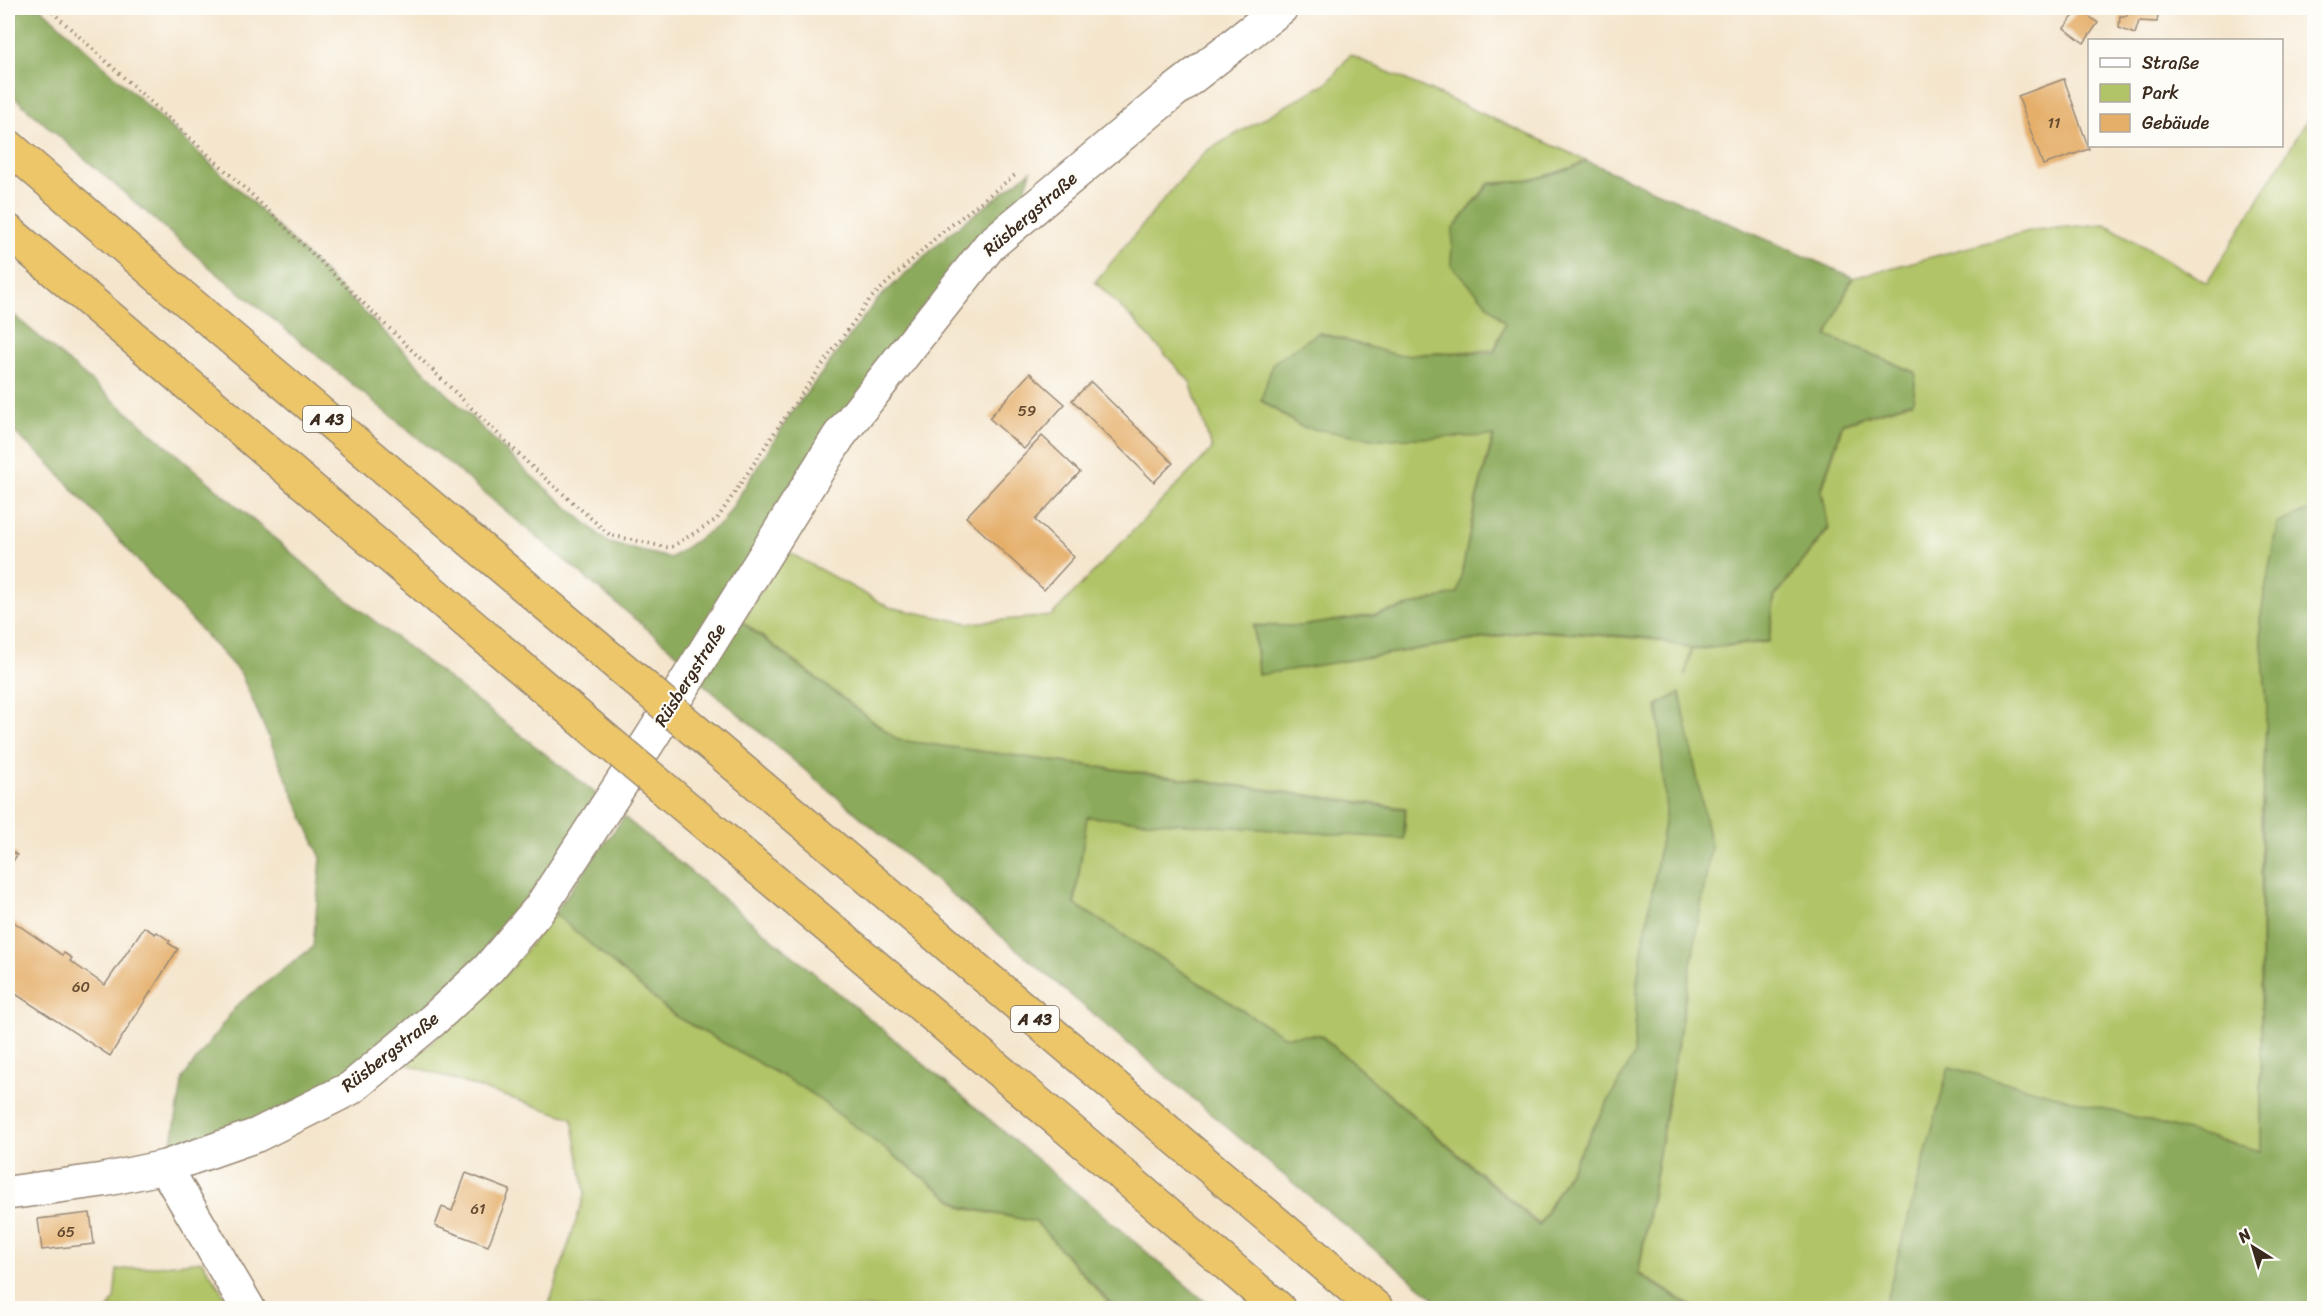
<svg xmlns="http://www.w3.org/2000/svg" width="2322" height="1316" font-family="Sriracha,sans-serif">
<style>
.green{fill:#b1c467;stroke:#767742;stroke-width:1.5}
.forest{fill:#8caa5c;stroke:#646a3d;stroke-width:1.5}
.building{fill:#e5af6a}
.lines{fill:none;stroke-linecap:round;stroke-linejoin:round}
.minor-casing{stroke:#988875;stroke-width:36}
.highway-casing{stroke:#988875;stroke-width:36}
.path{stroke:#988875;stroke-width:4;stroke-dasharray:1.5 4.5;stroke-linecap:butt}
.minor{stroke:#fff;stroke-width:33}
.highway{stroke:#ecc669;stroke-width:33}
.highway-bridge-casing{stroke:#988875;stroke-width:36;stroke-linecap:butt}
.highway-bridge{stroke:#ecc669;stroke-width:33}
.labels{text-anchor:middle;stroke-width:4.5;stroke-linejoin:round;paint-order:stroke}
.number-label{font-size:15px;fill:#664b31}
.shield{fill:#fdfcf7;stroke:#75695f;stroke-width:1.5}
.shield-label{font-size:16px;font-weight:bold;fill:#3b2a1e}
.street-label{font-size:18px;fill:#3b2a1e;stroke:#fdfcf7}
</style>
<rect width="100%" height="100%" fill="#fdfcf7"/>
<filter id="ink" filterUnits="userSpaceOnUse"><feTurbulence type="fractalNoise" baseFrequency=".0167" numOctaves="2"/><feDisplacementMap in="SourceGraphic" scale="12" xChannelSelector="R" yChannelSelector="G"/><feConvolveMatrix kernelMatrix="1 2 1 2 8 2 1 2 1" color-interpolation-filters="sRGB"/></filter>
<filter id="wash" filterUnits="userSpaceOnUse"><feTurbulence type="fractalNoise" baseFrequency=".008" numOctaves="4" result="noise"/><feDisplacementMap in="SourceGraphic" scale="24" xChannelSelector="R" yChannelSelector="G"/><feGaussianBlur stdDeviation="1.35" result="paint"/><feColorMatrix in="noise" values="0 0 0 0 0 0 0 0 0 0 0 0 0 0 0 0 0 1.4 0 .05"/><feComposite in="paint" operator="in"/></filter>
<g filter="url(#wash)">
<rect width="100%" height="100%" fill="#f4e5cc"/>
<!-- green -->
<g class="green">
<polygon points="1350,55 1586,160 1570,168 1527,181 1489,183 1453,229 1451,265 1505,323 1494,350 1397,355 1319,332 1273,363 1261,401 1301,427 1378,439 1493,436 1475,503 1458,593 1377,614 1301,626 1253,625 1258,675 1533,631 1651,639 1691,649 1685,676 1692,650 1769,642 1775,597 1829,529 1822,490 1843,424 1913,402 1916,372 1826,336 1853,278 2033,230 2105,224 2207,283 2314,109 2314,508 2277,524 2260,620 2267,705 2261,819 2261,1151 1949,1067 1884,1308 1695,1308 1639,1273 1711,848 1680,693 1657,705 1666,810 1638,974 1634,1055 1539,1224 1321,1035 1283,1036 1075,904 1087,817 1404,839 1406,808 898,740 742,621 786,551 889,607 968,623 1051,616 1212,449 1190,382 1134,320 1095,282 1175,186 1206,151 1328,82"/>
<polygon points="555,914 674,1016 804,1088 963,1208 1036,1222 1110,1305 1109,1308 548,1308 585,1193 572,1118 406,1064 448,1028 509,971"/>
<polygon points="202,1261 233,1308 108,1308 114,1300 117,1270"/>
</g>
<!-- forest -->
<g class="forest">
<polygon points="8,8 41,8 250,200 528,473 609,543 670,558 723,522 790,415 876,301 950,233 1031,171 1021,204 683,659 445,460 214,271 8,92"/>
<path d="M1587,161L1852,277L1827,336L1916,373L1913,401L1842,423L1821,490L1828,528L1774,597L1769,641L1692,649L1650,638L1532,630L1259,675L1254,626H1301L1377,615L1458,593L1476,501L1494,436L1378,439L1302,427L1261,400L1273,363L1318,333L1397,355L1495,352L1505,323L1451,265L1453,229L1490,184C1527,182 1552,177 1587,161Z"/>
<polygon points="8,310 336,591 599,796 522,906 474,964 345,1078 250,1123 171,1148 183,1078 237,1005 313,947 321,858 241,674 47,461 8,427"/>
<polygon points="2314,508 2314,1308 1884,1308 1949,1067 2261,1151 2262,820 2267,705 2260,620 2277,524"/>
<polygon points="741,622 898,740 1405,809 1404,839 1087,817 1074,904 1283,1036 1320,1035 1539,1226 1634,1055 1638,974 1666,811 1658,705 1680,693 1711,847 1638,1274 1693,1308 1446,1308 1275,1168 701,682"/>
<polygon points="624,817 882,1029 1213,1308 1115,1308 1036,1222 963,1207 805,1089 674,1015 554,913"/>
</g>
<g id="blocks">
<!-- building -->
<g class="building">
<polygon points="2127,8 2159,8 2157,22 2139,21 2135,34 2119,28 2120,16 2127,16"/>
<polygon points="2079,9 2098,23 2084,43 2064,28"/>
<polygon points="2064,79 2089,149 2043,165 2018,96"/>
<polygon points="1030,373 1065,404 1024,449 989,418"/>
<polygon points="1091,382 1173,463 1154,482 1072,400"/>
<polygon points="1042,436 1080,472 1035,520 1074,557 1044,590 966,517"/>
<polygon points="8,849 17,855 8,869"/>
<polygon points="8,918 62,955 64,953 72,958 70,961 105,985 144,927 155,934 157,932 170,941 168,943 178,949 110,1056 8,989"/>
<polygon points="466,1173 510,1190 488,1246 435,1226 442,1207 452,1211"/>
<polygon points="90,1213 94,1244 42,1250 38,1219"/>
</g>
</g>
</g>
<g filter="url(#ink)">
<use href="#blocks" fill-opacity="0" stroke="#988875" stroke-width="1.5"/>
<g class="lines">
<!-- minor casing -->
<g class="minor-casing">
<g id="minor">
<polyline points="165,1167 248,1308"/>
<polyline points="8,1193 103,1180 165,1167 257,1135 351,1088 433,1020 488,969 540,908 651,738 839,436 990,245 1173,92 1281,8"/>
</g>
</g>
<!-- highway casing -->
<g class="highway-casing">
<g id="highway">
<polyline points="8,146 179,294 649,691"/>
<polyline points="8,231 613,746"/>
<polyline points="693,729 1376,1308"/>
<polyline points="662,787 1084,1142 1278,1308"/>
</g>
</g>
<!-- path -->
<polyline class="path" points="48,8 251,194 530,465 610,535 670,548 717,519 783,420 870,299 940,234 1015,175"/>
<!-- minor -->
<use href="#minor" class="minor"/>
<!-- highway -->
<use href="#highway" class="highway"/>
<!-- highway-bridge casing -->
<g class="highway-bridge-casing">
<g id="highway-bridge">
<polyline points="649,691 693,729"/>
<polyline points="613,746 662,787"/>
</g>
</g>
<!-- highway-bridge -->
<use href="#highway-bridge" class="highway-bridge"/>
</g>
</g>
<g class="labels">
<!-- number labels -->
<g class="number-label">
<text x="2054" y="128">11</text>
<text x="1027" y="416">59</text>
<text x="81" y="992">60</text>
<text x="478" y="1214">61</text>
<text x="66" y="1237">65</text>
</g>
<!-- shield labels -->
<g class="shield">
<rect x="303" y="406" width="48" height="26" rx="4.5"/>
<rect x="1011" y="1006" width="48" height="26" rx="4.5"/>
</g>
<g class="shield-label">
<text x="327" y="425">A 43</text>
<text x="1035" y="1025">A 43</text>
</g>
<!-- street labels -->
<g class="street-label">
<text transform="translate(1030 214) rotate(-41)" y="6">Rüsbergstraße</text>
<text transform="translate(690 675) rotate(-58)" y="6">Rüsbergstraße</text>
<text transform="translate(390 1052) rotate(-38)" y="6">Rüsbergstraße</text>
</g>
</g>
<!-- margin -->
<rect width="2322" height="1316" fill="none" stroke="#fdfcf7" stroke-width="30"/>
<!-- legend -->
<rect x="2088" y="39" width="195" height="108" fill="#fdfcf7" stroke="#afa8a0" stroke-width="1.5"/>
<rect x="2100" y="58" width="30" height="9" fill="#ffffff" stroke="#afa8a0" stroke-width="1.5"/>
<text x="2142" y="69" font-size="18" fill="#3b2a1e">Straße</text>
<rect x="2100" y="84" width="30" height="18" fill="#b1c467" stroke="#afa8a0" stroke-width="1.5"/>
<text x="2142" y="99" font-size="18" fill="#3b2a1e">Park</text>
<rect x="2100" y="114" width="30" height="18" fill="#e5af6a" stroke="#afa8a0" stroke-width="1.5"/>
<text x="2142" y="129" font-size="18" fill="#3b2a1e">Gebäude</text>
<!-- north arrow -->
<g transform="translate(2253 1247) rotate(323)" stroke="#fdfcf7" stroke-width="4.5" paint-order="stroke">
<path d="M0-4.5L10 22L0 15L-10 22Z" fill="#3b2a1e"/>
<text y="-9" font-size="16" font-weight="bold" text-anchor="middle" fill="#3b2a1e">N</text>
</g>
</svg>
